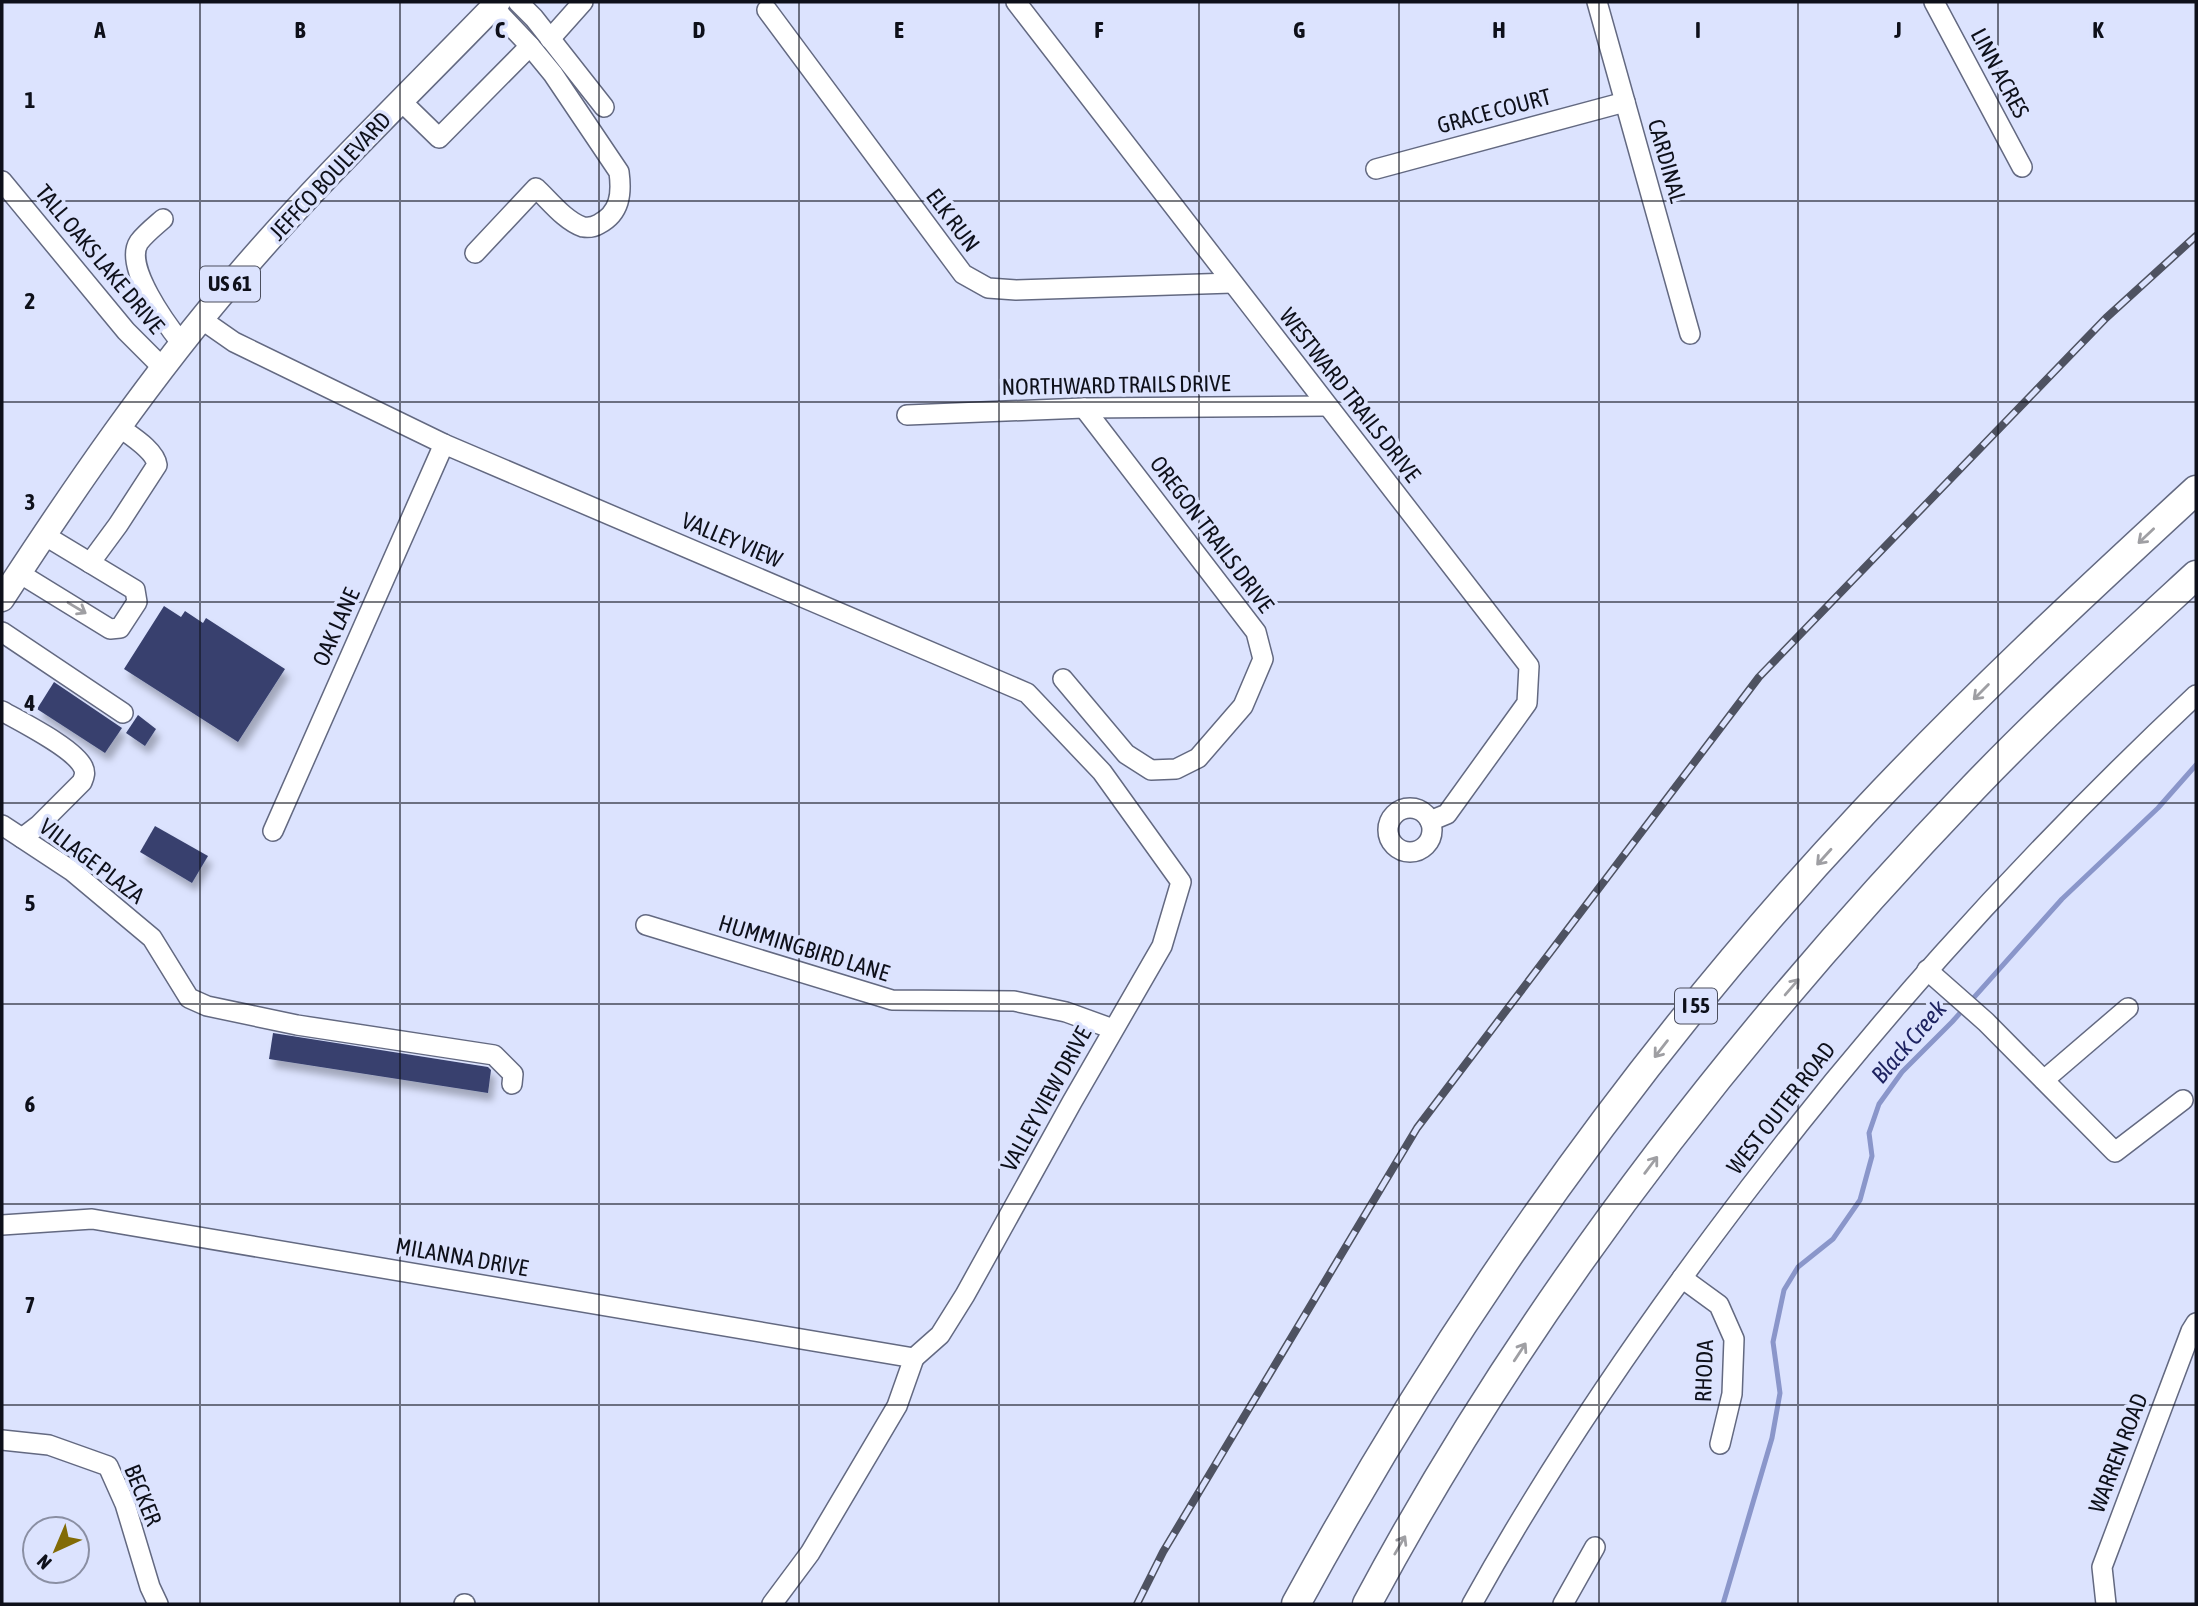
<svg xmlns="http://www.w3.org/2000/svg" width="2198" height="1606" font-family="'Asap Condensed',sans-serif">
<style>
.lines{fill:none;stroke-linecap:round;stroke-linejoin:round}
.stream{stroke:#8a96ca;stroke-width:5}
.building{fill:#38416e;filter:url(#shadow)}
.minor-casing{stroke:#636981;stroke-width:22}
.major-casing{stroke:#636981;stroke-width:27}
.highway-casing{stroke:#636981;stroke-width:31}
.minor{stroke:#fff;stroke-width:19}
.major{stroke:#fff;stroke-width:24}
.highway{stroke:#fff;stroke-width:28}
.rail-casing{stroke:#4e5261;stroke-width:8}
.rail{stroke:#dce3fe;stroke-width:5;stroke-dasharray:16;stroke-linecap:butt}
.oneway{stroke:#9f9fa3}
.grid{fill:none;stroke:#0e101a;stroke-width:2;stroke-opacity:0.55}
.labels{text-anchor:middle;stroke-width:7;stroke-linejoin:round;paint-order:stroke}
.shield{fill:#dce3fe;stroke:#4c4f5e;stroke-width:2}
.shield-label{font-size:21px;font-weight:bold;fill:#0e101a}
.street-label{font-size:23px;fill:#0e101a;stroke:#dce3fe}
.water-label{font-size:24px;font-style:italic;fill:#1e2361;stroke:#dce3fe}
.grid-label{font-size:23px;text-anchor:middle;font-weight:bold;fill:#0e101a;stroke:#dce3fe;stroke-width:7;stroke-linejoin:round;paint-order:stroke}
</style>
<defs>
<filter id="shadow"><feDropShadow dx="4.5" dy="8" stdDeviation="3.5" flood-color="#0004"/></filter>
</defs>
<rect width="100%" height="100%" fill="#dce3fe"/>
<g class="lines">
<!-- stream -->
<polyline class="stream" points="1723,1604 1772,1438 1780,1393 1773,1342 1784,1290 1798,1267 1833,1239 1860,1200 1872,1156 1869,1133 1879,1104 1902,1072 1952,1022 2062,899 2158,808 2196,765"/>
</g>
<!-- building -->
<g class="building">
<polygon points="164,606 181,617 185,611 203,623 206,618 285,669 238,742 124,669"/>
<polygon points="54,682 122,728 105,753 37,709"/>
<polygon points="138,715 156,729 145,746 126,733"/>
<polygon points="155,826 208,856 192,883 140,852"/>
<polygon points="273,1033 488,1067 491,1070 488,1093 269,1059"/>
</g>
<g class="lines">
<!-- minor casing -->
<g class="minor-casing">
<g id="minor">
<polyline points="518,2 534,18 604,107"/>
<polyline points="1016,2 1529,666 1527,703 1447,814 1430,821"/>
<polyline points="1597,2 1690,334"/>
<polyline points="1934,2 2022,167"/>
<polyline points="767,10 963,274 988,288 1016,290 1232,283"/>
<polyline points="550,39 583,2"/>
<polyline points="401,101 439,138 530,46 493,7"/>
<polyline points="1376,169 1625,102"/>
<polyline points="2,181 126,331 163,368"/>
<path d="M163,219C155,226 145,234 139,242C123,266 167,325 182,344"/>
<path d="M475,253L536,188C549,200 565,221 583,227C589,228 594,227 599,224C620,213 622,194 619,172L553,74L530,46"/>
<polyline points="201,319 234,342 444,444 1027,693 1102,772 1181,882 1162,946 1072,1102 965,1295 940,1335 914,1358"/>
<polyline points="907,415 1084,408 1326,406"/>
<path d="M90,563L118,525L157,465C155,450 131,436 119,427"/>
<polyline points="19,573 110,629 120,628 137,602 135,590 44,535"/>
<polyline points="2,632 123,713"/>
<polyline points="1063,679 1126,754 1151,770 1176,769 1198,758 1243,706 1263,659 1256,632 1084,408"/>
<path d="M2,711C21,722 74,748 83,767C86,773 84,777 82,782L39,825L22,838"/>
<circle cx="1410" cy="830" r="22"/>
<polyline points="2,825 72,871 152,938 189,998 207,1006 297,1025 494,1055 513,1074 512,1084"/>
<polyline points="273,831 444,444"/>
<polyline points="646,925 892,1000 1014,1001 1066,1012 1113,1029"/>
<polyline points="1927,970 1986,1022 2115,1152 2183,1100"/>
<polyline points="2044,1080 2128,1008"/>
<polyline points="2,1225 92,1219 914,1358"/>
<polyline points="1682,1278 1719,1305 1734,1339 1732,1394 1720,1444"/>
<polyline points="2,1440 49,1445 108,1466 125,1504 150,1587 158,1604"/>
<polyline points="464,1604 465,1604"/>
<polyline points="772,1604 810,1553 897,1406 914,1358"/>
<path d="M1472,1604C1543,1476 1625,1354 1713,1236C1860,1038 2016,864 2196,695"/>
<polyline points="1563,1604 1595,1547"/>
<polyline points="2106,1604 2102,1567 2191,1331 2196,1323"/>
</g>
</g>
<!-- major casing -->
<g class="major-casing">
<path id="major" d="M2,599C75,487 151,376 239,274C320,179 411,92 498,2"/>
</g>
<!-- highway casing -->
<g class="highway-casing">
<g id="highway">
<path d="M1296,1604C1451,1319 1641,1050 1864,812C1970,699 2083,594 2196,490"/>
<path d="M1367,1604C1527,1305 1740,1031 1974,787C2045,713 2121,644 2196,575"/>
</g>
</g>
<!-- minor -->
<use href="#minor" class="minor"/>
<!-- major -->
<use href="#major" class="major"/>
<!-- highway -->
<use href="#highway" class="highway"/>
<!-- rail casing -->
<g class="rail-casing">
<polyline id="rail" points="1137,1604 1163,1552 1417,1128 1759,677 2106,318 2196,236"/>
</g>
<!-- rail -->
<use href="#rail" class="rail"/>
</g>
<!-- one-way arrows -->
<defs><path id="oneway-shaft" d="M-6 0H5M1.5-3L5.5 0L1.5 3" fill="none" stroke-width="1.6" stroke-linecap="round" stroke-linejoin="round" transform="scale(1.75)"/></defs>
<g class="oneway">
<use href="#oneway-shaft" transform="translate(2146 536) rotate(137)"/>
<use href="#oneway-shaft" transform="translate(77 608) rotate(31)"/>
<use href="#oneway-shaft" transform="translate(1981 692) rotate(135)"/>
<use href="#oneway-shaft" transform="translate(1824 857) rotate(132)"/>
<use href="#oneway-shaft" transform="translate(1792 987) rotate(-49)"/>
<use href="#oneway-shaft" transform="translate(1661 1049) rotate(128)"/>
<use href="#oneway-shaft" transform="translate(1651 1165) rotate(-53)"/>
<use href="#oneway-shaft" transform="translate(1520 1352) rotate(-57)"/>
<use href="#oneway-shaft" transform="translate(1400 1545) rotate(-60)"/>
</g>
<!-- grid -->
<path class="grid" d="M200,2V1604M400,2V1604M599,2V1604M799,2V1604M999,2V1604M1199,2V1604M1399,2V1604M1599,2V1604M1798,2V1604M1998,2V1604M2,201H2196M2,402H2196M2,602H2196M2,803H2196M2,1004H2196M2,1204H2196M2,1405H2196"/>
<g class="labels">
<!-- shield labels -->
<g class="shield">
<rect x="200" y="266.5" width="60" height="35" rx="5"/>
<rect x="1675" y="988.5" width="42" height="35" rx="5"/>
</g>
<g class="shield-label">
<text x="230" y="291">US 61</text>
<text x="1696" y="1013">I 55</text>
</g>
<!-- street labels -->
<g class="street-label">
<text transform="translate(2000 73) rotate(62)" y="8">LINN ACRES</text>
<text transform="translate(1494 111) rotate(-15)" y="8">GRACE COURT</text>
<text transform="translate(1667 161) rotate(74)" y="8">CARDINAL</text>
<text transform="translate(330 176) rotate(-47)" y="8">JEFFCO BOULEVARD</text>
<text transform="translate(953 220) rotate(53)" y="8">ELK RUN</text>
<text transform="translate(100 259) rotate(50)" y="8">TALL OAKS LAKE DRIVE</text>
<text transform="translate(1116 385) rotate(-1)" y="8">NORTHWARD TRAILS DRIVE</text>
<text transform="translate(1350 395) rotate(52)" y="8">WESTWARD TRAILS DRIVE</text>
<text transform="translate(1212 534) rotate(53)" y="8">OREGON TRAILS DRIVE</text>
<text transform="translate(732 540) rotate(23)" y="8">VALLEY VIEW</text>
<text transform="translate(336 627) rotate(-66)" y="8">OAK LANE</text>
<text transform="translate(92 861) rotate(37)" y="8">VILLAGE PLAZA</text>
<text transform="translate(804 948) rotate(17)" y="8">HUMMINGBIRD LANE</text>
<text transform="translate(1046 1099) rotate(-61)" y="8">VALLEY VIEW DRIVE</text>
<text transform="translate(1781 1108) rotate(-52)" y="8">WEST OUTER ROAD</text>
<text transform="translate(462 1257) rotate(10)" y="8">MILANNA DRIVE</text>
<text transform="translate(1704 1371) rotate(-88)" y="8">RHODA</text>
<text transform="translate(2118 1453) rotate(-69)" y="8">WARREN ROAD</text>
<text transform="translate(143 1495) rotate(68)" y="8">BECKER</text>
</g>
<!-- water labels -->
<g class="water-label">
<text transform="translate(1909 1042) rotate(-49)" y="8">Black Creek</text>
</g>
</g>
<g class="grid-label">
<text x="100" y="38">A</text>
<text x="300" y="38">B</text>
<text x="500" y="38">C</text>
<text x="699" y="38">D</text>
<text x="899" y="38">E</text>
<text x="1099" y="38">F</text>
<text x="1299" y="38">G</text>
<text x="1499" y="38">H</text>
<text x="1698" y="38">I</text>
<text x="1898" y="38">J</text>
<text x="2098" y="38">K</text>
<text x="30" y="108">1</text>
<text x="30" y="309">2</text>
<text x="30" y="510">3</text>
<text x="30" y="711">4</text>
<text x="30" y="911">5</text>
<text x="30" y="1112">6</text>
<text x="30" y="1313">7</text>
</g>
<!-- border -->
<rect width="2198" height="1606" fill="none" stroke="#0e101a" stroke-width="7"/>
<!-- north arrow -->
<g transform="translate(56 1550) rotate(224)"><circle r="33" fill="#dce3fe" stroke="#8a8fa3" stroke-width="2"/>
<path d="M0-5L12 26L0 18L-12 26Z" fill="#826b06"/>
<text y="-10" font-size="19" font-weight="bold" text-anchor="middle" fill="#0e101a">N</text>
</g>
</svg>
